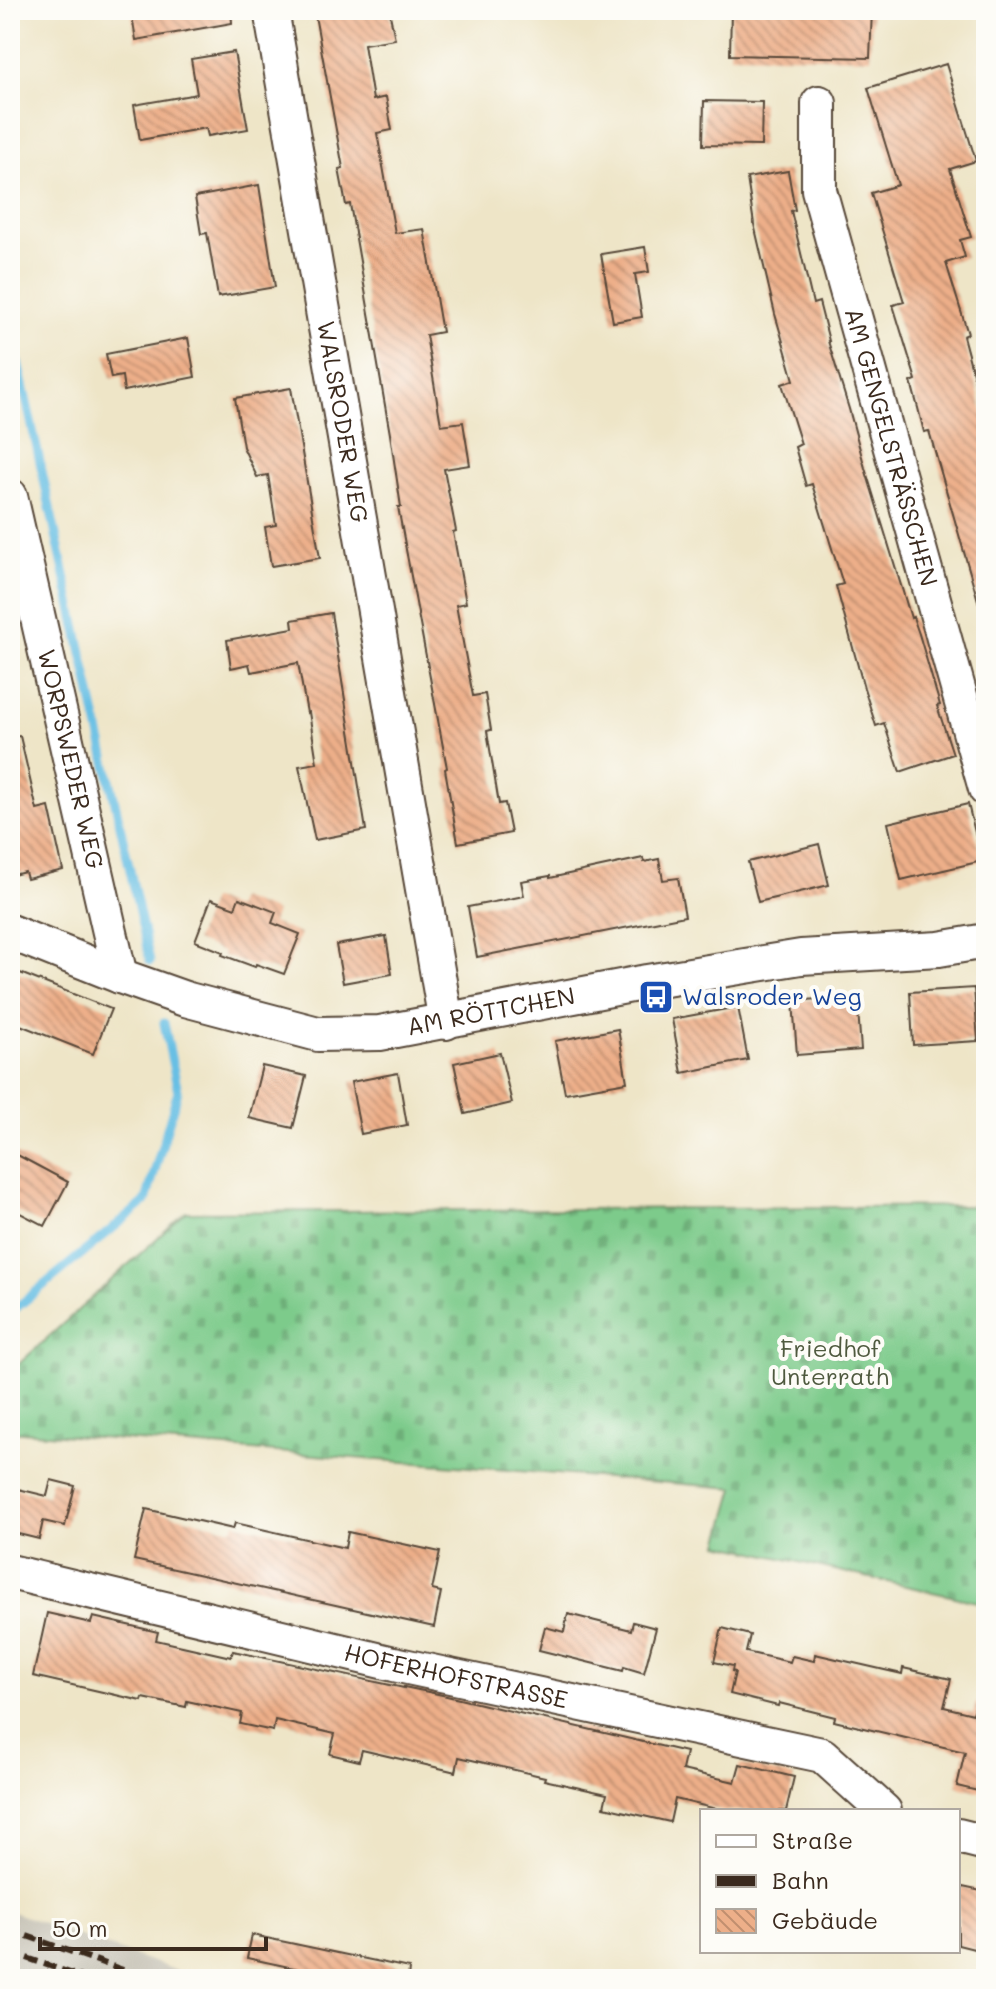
<svg xmlns="http://www.w3.org/2000/svg" width="996" height="1989" font-family="Mali,sans-serif">
<style>
.railway{fill:#c8c4b8}
.cemetery{fill:url(#cemetery-stones);stroke:#5c7a54;stroke-width:2}
.lines{fill:none;stroke-linecap:round;stroke-linejoin:round}
.stream{stroke:#67bfe4;stroke-width:9}
.building{fill:url(#building-back-hatch)}
.street-casing{stroke:#564637;stroke-width:38}
.street{stroke:#fff;stroke-width:34}
.rail{stroke:#3b2a1e;stroke-width:6;stroke-dasharray:12 6;stroke-linecap:butt}
.labels{text-anchor:middle;stroke-width:8;stroke-linejoin:round;paint-order:stroke}
.street-label{font-size:24px;fill:#3b2a1e;stroke:#fdfcf7}
.transit-label{font-size:24px;fill:#164399;stroke:#fdfcf7;text-anchor:start}
.park-label{font-size:24px;fill:#4f5a3f;stroke:#fdfcf7}
</style>
<defs>
<pattern id="cemetery-stones" width="16" height="16" patternUnits="userSpaceOnUse" patternTransform="scale(2)"><rect width="16" height="16" fill="#7dcb8b"/><path d="M2 7V4a2 2 0 0 1 4 0v3zM10 15v-3a2 2 0 0 1 4 0v3z" fill="#6dae78"/></pattern>
<pattern id="building-back-hatch" width="6" height="6" patternUnits="userSpaceOnUse" patternTransform="scale(2)"><rect width="6" height="6" fill="#edaf89"/><path d="M-1 5l2 2M0 0l6 6M5-1l2 2" fill="none" stroke="#c18f6f"/></pattern>
</defs>
<rect width="100%" height="100%" fill="#fdfcf7"/>
<filter id="ink" filterUnits="userSpaceOnUse"><feTurbulence type="fractalNoise" baseFrequency=".0125" numOctaves="2"/><feDisplacementMap in="SourceGraphic" scale="16" xChannelSelector="R" yChannelSelector="G"/><feConvolveMatrix kernelMatrix="1 2 1 2 8 2 1 2 1" color-interpolation-filters="sRGB"/></filter>
<filter id="wash" filterUnits="userSpaceOnUse"><feTurbulence type="fractalNoise" baseFrequency=".006" numOctaves="4" result="noise"/><feDisplacementMap in="SourceGraphic" scale="32" xChannelSelector="R" yChannelSelector="G"/><feGaussianBlur stdDeviation="1.8" result="paint"/><feColorMatrix in="noise" values="0 0 0 0 0 0 0 0 0 0 0 0 0 0 0 0 0 1.4 0 .05"/><feComposite in="paint" operator="in"/></filter>
<g filter="url(#wash)">
<rect width="100%" height="100%" fill="#eee5c7"/>
<!-- railway -->
<polygon class="railway" points="10,1911 200,1979 10,1979"/>
<!-- cemetery -->
<polygon class="cemetery" points="986,1206 986,1604 719,1544 735,1488 10,1431 10,1372 186,1212"/>
<g class="lines">
<!-- stream -->
<g class="stream">
<polyline points="10,326 150,961"/>
<polyline points="10,1313 146,1201 178,1091 164,1023"/>
</g>
</g>
<g id="blocks">
<!-- building -->
<g class="building">
<polygon points="131,10 231,10 232,23 136,40"/>
<polygon points="314,10 389,10 395,39 364,44 373,100 386,97 392,130 377,133 395,233 424,229 442,332 426,335 441,425 463,422 470,465 444,469 456,531 453,532 466,603 456,605 473,696 485,694 491,730 487,731 499,804 505,803 511,833 458,843 445,769 447,768 398,507 401,507 390,434 350,204 346,205 339,169 343,168"/>
<polygon points="731,10 872,10 870,58 730,55"/>
<polygon points="234,52 248,129 208,136 206,128 140,140 134,105 197,94 191,59"/>
<polygon points="946,64 976,161 950,169 971,237 960,240 965,257 946,263 968,334 963,336 986,422 986,603 979,604 929,431 924,432 918,408 911,382 916,380 893,305 904,302 871,193 898,185 868,88"/>
<polygon points="704,101 762,102 761,146 703,145"/>
<polygon points="788,171 795,210 791,211 813,304 819,302 829,341 828,341 849,409 865,468 911,618 913,617 919,634 940,705 937,706 953,754 900,772 884,723 876,726 864,688 836,586 843,584 812,484 806,486 795,447 801,444 782,384 794,380 775,314 754,224 747,178"/>
<polygon points="259,185 275,287 218,297 207,233 201,234 195,197"/>
<polygon points="645,247 649,272 635,274 642,317 613,322 601,254"/>
<polygon points="188,338 195,377 124,391 122,376 111,378 106,354"/>
<polygon points="291,388 320,558 271,566 265,527 276,525 268,475 257,477 243,447 235,398"/>
<polygon points="331,613 366,830 315,840 299,766 317,763 309,712 307,713 298,663 251,672 249,664 231,668 227,640 293,628 292,620"/>
<polygon points="20,736 37,810 49,807 63,870 27,879 25,872 13,875 10,861 10,737"/>
<polygon points="968,804 982,861 901,880 888,823"/>
<polygon points="819,844 829,885 758,902 748,862"/>
<polygon points="643,858 644,862 659,859 663,880 678,878 685,916 477,957 468,907 524,896 521,881 550,876 550,878"/>
<polygon points="239,898 276,912 272,923 300,934 284,974 256,964 255,967 222,955 223,952 195,941 211,899 235,908"/>
<polygon points="386,936 392,974 343,983 336,945"/>
<polygon points="10,969 111,1009 93,1054 10,1021"/>
<polygon points="974,988 978,1041 913,1045 910,992"/>
<polygon points="857,996 861,1050 797,1055 793,1001"/>
<polygon points="738,1007 748,1060 682,1073 672,1019"/>
<polygon points="618,1029 627,1082 565,1093 555,1041"/>
<polygon points="500,1053 512,1103 465,1114 454,1063"/>
<polygon points="262,1066 306,1076 293,1128 249,1118"/>
<polygon points="398,1073 407,1125 361,1134 351,1082"/>
<polygon points="10,1151 68,1182 45,1226 10,1208"/>
<polygon points="51,1480 75,1486 65,1526 43,1521 39,1539 10,1532 10,1487 47,1496"/>
<polygon points="146,1509 233,1529 235,1523 345,1548 348,1532 440,1552 432,1590 441,1592 434,1627 134,1560"/>
<polygon points="47,1613 91,1623 93,1617 158,1632 156,1640 231,1657 233,1651 404,1688 404,1687 438,1694 686,1752 682,1770 735,1782 740,1764 794,1777 786,1811 725,1811 675,1799 670,1822 604,1807 607,1794 544,1780 545,1777 459,1757 456,1772 362,1750 359,1761 330,1754 335,1734 275,1720 273,1731 240,1724 242,1713 187,1701 186,1707 143,1698 142,1701 33,1676"/>
<polygon points="568,1614 631,1630 633,1622 656,1628 644,1673 624,1667 623,1671 539,1650 545,1627 564,1632"/>
<polygon points="722,1628 750,1635 746,1652 790,1662 792,1656 814,1661 815,1654 902,1674 903,1668 951,1679 944,1707 973,1714 976,1703 986,1704 986,1793 957,1786 965,1752 834,1721 835,1717 779,1703 778,1706 730,1694 735,1672 732,1671 733,1666 714,1662"/>
<polygon points="958,1886 986,1892 986,1952 958,1945"/>
<polygon points="252,1935 409,1968 408,1979 345,1979 247,1958"/>
</g>
</g>
</g>
<g filter="url(#ink)">
<use href="#blocks" fill-opacity="0" stroke="#564637" stroke-width="2"/>
<g class="lines">
<!-- street casing -->
<g class="street-casing">
<g id="street">
<path id="s1" d="M271,10L446,1022"/>
<path id="s2" d="M819,103V190L986,789"/>
<path id="s3" d="M10,496L120,976"/>
<path id="s4" d="M10,932L120,976L185,999L318,1034L380,1033L647,982L801,957L939,949L986,941"/>
<path id="s5" d="M10,1572L394,1664L822,1755L884,1811"/>
<polyline points="958,1836 986,1843"/>
</g>
</g>
<!-- street -->
<use href="#street" class="street"/>
<!-- rail -->
<g class="rail">
<polyline points="10,1930 148,1979"/>
<polyline points="10,1952 87,1979"/>
</g>
</g>
</g>
<!-- icons -->
<defs>
<g id="bus-square" transform="scale(1.8)"><rect x="-9" y="-9" width="18" height="18" rx="4" fill="#1a4fb4" stroke="#fdfcf7"/><path d="M-5-6H5V4H4V6H2V4H-2V6H-4V4H-5ZM-3.5-4V0h7V-4ZM-3.5 1.2v1.5H-2V1.2ZM2 1.2v1.5H3.5V1.2Z" fill="#fff"/></g>
</defs>
<g fill-rule="evenodd">
<use href="#bus-square" x="656" y="997"/>
</g>
<g class="labels">
<!-- street labels -->
<g class="street-label">
<text dy="8" stroke="none"><textPath href="#s1" startOffset="418">WALSRODER WEG</textPath></text>
<text dy="8" stroke="none"><textPath href="#s2" startOffset="354">AM GENGELSTRÄSSCHEN</textPath></text>
<text dy="8" stroke="none"><textPath href="#s3" startOffset="270">WORPSWEDER WEG</textPath></text>
<text dy="8" stroke="none"><textPath href="#s4" startOffset="500">AM RÖTTCHEN</textPath></text>
<text dy="8" stroke="none"><textPath href="#s5" startOffset="458">HOFERHOFSTRASSE</textPath></text>
</g>
<!-- transit labels -->
<g class="transit-label">
<text x="682" y="1005">Walsroder Weg</text>
</g>
<!-- park labels -->
<g class="park-label">
<text x="830" y="1357">Friedhof<tspan x="830" dy="28">Unterrath</tspan></text>
</g>
</g>
<!-- margin -->
<rect width="996" height="1989" fill="none" stroke="#fdfcf7" stroke-width="40"/>
<!-- legend -->
<rect x="700" y="1809" width="260" height="144" fill="#fdfcf7" stroke="#afa8a0" stroke-width="2"/>
<rect x="716" y="1835" width="40" height="12" fill="#ffffff" stroke="#afa8a0" stroke-width="2"/>
<text x="772" y="1849" font-size="24" fill="#3b2a1e">Straße</text>
<rect x="716" y="1875" width="40" height="12" fill="#3b2a1e" stroke="#afa8a0" stroke-width="2"/>
<text x="772" y="1889" font-size="24" fill="#3b2a1e">Bahn</text>
<rect x="716" y="1909" width="40" height="24" fill="url(#building-back-hatch)" stroke="#afa8a0" stroke-width="2"/>
<text x="772" y="1929" font-size="24" fill="#3b2a1e">Gebäude</text>
<!-- scale -->
<path d="M40 1937v12h226v-12" fill="none" stroke="#3b2a1e" stroke-width="4"/>
<text x="52" y="1937" font-size="24" fill="#3b2a1e" stroke="#fdfcf7" stroke-width="6" paint-order="stroke">50 m</text>
</svg>
